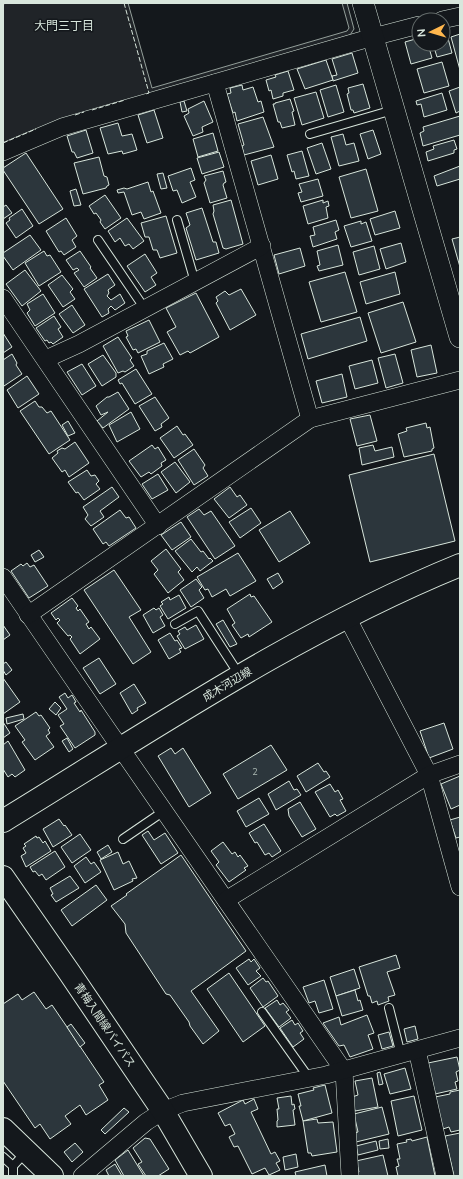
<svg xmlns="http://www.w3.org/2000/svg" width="463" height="1179" font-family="Mulish,'Noto Sans JP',sans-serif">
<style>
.green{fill:#202428;stroke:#939e99}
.building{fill:#2c363c;stroke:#d8e6dc}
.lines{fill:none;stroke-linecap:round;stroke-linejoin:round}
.service-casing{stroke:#d8e6dc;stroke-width:10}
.minor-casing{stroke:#d8e6dc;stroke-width:18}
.tertiary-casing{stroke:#d8e6dc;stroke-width:22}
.secondary-casing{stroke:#d8e6dc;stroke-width:24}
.primary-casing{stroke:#d8e6dc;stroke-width:24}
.service{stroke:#14181c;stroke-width:8}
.minor{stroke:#14181c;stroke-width:17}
.tertiary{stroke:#14181c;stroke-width:21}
.secondary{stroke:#14181c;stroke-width:22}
.primary{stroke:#14181c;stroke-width:22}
.fence{stroke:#d8e6dc;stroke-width:1;stroke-dasharray:5 2;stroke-linecap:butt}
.labels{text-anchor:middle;stroke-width:3;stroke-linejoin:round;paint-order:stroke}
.number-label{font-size:9px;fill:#adbab4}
.street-label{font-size:11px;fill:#d8e6dc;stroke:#14181c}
.neighbourhood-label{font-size:12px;fill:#d8e6dc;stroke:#14181c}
</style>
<rect width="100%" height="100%" fill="#14181c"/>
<!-- green -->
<polygon class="green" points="3,3 128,3 152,88 347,31 349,28 342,3 347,3 354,29 350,35 3,143"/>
<!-- building -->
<g class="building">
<polygon points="446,31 452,53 437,57 433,44 443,44 443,32"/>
<polygon points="460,34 460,70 451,37"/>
<polygon points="419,38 419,44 428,44 432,58 411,64 405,42"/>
<polygon points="352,53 358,73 333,81 332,76 337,75 332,59"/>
<polygon points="326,60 333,80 305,89 297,69"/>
<polygon points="442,62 449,86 424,93 417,69"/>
<polygon points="288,71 294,90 283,93 283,96 273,99 271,90 269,91 266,80 276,77 275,75"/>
<polygon points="363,84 370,108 354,113 353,110 351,110 347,94 349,93 348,88"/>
<polygon points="242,85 243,90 253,87 258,102 261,101 264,112 237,121 235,112 233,113 227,94 231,93 230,88"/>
<polygon points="336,85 344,112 328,117 320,90"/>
<polygon points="460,87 460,111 456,113 449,91"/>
<polygon points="316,92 324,118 302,125 294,98"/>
<polygon points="442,93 447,110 424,117 421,104 417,105 416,101"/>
<polygon points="290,99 294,111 292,112 295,125 282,128 280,122 278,122 273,104 275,104 275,103"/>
<polygon points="184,101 187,111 182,112 180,102"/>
<polygon points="204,101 213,122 202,127 203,132 193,136 184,116 189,113 188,109"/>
<polygon points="154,110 163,138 147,143 138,115"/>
<polygon points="460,116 460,135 423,146 420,133 424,131 423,127"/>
<polygon points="263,117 274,147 244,155 242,146 244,145 238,124"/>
<polygon points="118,123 122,136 132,134 137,150 123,154 122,151 108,154 100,128"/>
<polygon points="86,130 93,153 77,158 74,152 72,152 67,136"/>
<polygon points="373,130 381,154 368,159 360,134"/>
<polygon points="213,133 218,151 198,157 193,139"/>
<polygon points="343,134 346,145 354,143 359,161 339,166 331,137"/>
<polygon points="454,140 457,149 454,150 454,153 428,161 426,152 434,149 433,146"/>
<polygon points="322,143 331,169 316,174 307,148"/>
<polygon points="302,151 309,176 296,179 294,171 292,172 287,155"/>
<polygon points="219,152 224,167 202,174 197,158"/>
<polygon points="26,153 63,209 39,224 3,170 3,168"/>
<polygon points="271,155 278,179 258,185 251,161"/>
<polygon points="99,157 104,176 107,177 109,185 107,186 106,188 83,194 74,163"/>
<polygon points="460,166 460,179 437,186 434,176"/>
<polygon points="191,168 195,180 190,182 196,197 182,203 177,190 173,191 168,176"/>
<polygon points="366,169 378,211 351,218 339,177"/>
<polygon points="223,171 226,182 224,183 223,185 227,198 210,203 204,183 206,180 204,176"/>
<polygon points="163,173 167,188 161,189 157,174"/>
<polygon points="318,179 323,196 301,202 298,193 302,192 299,184"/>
<polygon points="148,182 151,192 153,191 161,213 144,219 141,212 132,215 124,192 118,193 117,190 124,188 127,189"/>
<polygon points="76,189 81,205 74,206 70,191"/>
<polygon points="105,195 121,218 105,229 100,222 101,220 96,213 94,214 89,206"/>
<polygon points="231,200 243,244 226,249 223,248 213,214 214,211 213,205"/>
<polygon points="323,200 323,203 328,201 329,206 326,207 328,218 308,224 303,206"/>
<polygon points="6,205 12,213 3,219 3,207"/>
<polygon points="202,208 213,242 216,242 219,253 196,260 186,228 190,225 186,213"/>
<polygon points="22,209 33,226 16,238 6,223 10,220 9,218"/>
<polygon points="395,211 400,228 375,235 370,219"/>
<polygon points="166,216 177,253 160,258 157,250 153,250 149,237 145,237 141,223"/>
<polygon points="66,218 77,236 72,240 76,247 64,255 61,251 59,252 46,231"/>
<polygon points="127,218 144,241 133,249 129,244 125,246 120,238 115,242 108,231"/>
<polygon points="336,220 339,230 335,232 337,239 313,247 310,236 315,235 313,227"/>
<polygon points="361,221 361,224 366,222 372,241 351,247 344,226"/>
<polygon points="30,235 41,250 13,270 3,256 3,253"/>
<polygon points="460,237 460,267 452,239"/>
<polygon points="401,243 406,262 386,269 380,249"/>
<polygon points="338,245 343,265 319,271 317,266 320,265 317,251"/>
<polygon points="374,246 380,269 359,275 353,252"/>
<polygon points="300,248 305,266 279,274 274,255"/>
<polygon points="44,251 47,256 50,255 61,272 39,286 25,263"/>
<polygon points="80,251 91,267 90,268 97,278 84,287 74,273 79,270 77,268 73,270 66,260"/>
<polygon points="145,254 157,273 151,277 156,285 145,292 127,266"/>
<polygon points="25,270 41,291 22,306 6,284"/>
<polygon points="345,272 357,312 321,322 309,282"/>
<polygon points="395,272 400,294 366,304 360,282"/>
<polygon points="108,274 115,285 108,290 109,293 107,296 111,300 120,294 125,303 115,310 111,306 108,309 109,313 102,317 84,289"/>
<polygon points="62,275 73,289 70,292 75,299 63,307 48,285"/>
<polygon points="241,289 256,315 230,330 216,303 218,301 216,297 225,291 229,295"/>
<polygon points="196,293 219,337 190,353 188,351 180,355 167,332 176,327 166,308"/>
<polygon points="43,294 55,313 35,326 27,313 30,310 27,304"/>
<polygon points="403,302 416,342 381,353 368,313"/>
<polygon points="72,305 85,325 73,333 59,314"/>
<polygon points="54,316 61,327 58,329 63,337 53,344 51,342 49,343 47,340 45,341 36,328"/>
<polygon points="360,317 367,341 308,359 301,334"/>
<polygon points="149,320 160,342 138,353 136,349 133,350 126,337 128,336 126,331"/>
<polygon points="3,333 12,347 3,353"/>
<polygon points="118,337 132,358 130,360 134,366 125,372 123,371 118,373 103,346"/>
<polygon points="164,343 173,359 163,364 164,367 149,374 141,356 147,354 147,351"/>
<polygon points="431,345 437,373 417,377 411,350"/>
<polygon points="12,354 17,363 16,365 22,374 4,386 3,384 3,360"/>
<polygon points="395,354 403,383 386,388 378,358"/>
<polygon points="103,355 116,373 116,377 102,386 88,364"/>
<polygon points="372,360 378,383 355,389 349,366"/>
<polygon points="82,364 96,386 82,395 67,372"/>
<polygon points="136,369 152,394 135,404 122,383 120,384 118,380"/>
<polygon points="342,374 347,397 322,403 316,381"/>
<polygon points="27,376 39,394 18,408 7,390"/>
<polygon points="118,392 129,409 103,428 97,421 108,412 101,415 96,406 107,397 109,397"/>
<polygon points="155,397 169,418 161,424 162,427 155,431 139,406"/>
<polygon points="35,401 39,407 42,407 47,413 51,411 70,440 49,454 20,411"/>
<polygon points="131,412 140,429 117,442 109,425"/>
<polygon points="370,415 377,441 357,446 350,419"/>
<polygon points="68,421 75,433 68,436 62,425"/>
<polygon points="426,423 427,428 430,427 434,448 432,449 432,451 404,457 398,434 407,431 406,428"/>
<polygon points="177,426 183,435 185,434 193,445 174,458 160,438"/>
<polygon points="75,442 89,463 69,477 65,470 62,472 52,458 58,453 57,451 62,448 65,449"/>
<polygon points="152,445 155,449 158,447 166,460 161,463 162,466 151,474 149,472 141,477 129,461"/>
<polygon points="373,445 375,451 392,447 394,457 362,465 359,448"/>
<polygon points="194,449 205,465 203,468 208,476 194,485 178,460"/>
<polygon points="434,454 455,541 370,562 349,475"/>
<polygon points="175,462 190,482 176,493 161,472"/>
<polygon points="87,470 91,476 95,475 99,481 96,484 100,489 84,500 78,492 76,493 68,482"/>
<polygon points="158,474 168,490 152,499 142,484"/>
<polygon points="112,487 119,497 100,511 104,517 91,526 85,519 88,515 83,507"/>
<polygon points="230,487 237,497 240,495 247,505 229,518 214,499"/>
<polygon points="251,508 261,523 240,538 229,522"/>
<polygon points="199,509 204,515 211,511 235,546 215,559 187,517"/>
<polygon points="120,510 126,518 129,517 136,528 109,546 106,542 103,544 93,529"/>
<polygon points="290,511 310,543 279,562 259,530"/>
<polygon points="181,522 191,537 172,550 161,535"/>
<polygon points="191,539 201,552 203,551 209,559 210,558 213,561 200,571 197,567 192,572 175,551"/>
<polygon points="166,549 181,569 178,572 184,580 168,593 154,574 158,570 151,561"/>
<polygon points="39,550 44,557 35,562 31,555"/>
<polygon points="238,553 256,581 230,596 226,589 212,597 208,589 205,590 197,577"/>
<polygon points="27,563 30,567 34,565 48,586 29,598 11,571 21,564 23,566"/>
<polygon points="114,570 141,610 129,617 151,652 133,664 84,590"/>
<polygon points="278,573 283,582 273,589 267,579"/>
<polygon points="196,579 202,587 199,590 204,598 191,607 180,590"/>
<polygon points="250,594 251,597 254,596 272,622 249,637 248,634 241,638 232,625 235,623 227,609"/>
<polygon points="179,595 186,608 168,619 160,606 163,604 161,602 169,597 170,600"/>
<polygon points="72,598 78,606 76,608 78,611 80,609 89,622 86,624 89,629 91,627 100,639 80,654 70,639 72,637 70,635 68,636 57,623 60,620 58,618 56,620 51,613"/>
<polygon points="154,608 156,610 159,608 163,615 160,617 165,626 153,633 143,615"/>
<polygon points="223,620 237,644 230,647 216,624"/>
<polygon points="3,625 10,635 3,640"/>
<polygon points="196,625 204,639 185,649 177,636 180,634 178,631 185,627 187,630"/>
<polygon points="170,633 175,641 177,640 182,648 179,649 181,652 169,659 158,640"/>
<polygon points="99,658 116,684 100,694 83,668"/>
<polygon points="6,662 12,670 6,675 3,670 3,664"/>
<polygon points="3,678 20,702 3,714"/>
<polygon points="134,684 146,703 137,708 138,710 132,714 120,693"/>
<polygon points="65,693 68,698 72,695 76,702 74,703 80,712 81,710 95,732 95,735 75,748 60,726 64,724 58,715 67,709 59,697"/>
<polygon points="55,702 61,708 56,715 49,709"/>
<polygon points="36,712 39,716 41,715 50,728 48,730 50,733 46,736 54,747 35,760 22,742 25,740 15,726"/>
<polygon points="23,714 24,719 7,724 6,718"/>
<polygon points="3,722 10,733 3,738"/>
<polygon points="444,723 453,749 429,758 420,731"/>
<polygon points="67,738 73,749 69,752 62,741"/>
<polygon points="8,741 25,770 15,777 12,774 8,777 3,769 3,745"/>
<polygon points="271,745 287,770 238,799 223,774"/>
<polygon points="171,748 175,754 183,748 211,793 189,807 158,756"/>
<polygon points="318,763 324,772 326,771 330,777 306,792 297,776"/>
<polygon points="460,776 460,805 451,809 441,784"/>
<polygon points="289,781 294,790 297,789 301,795 276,810 268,794"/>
<polygon points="330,784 335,792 338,790 343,799 340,800 346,811 337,816 335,814 330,817 315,792"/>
<polygon points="259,798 269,814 246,827 237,811"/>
<polygon points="300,802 316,829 302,837 289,816 288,809"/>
<polygon points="460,817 460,837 456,838 450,820"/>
<polygon points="59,819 64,826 65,825 72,835 53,847 43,829"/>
<polygon points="264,824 281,851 272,857 269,853 265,855 257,842 255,843 249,833"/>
<polygon points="148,831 154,840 165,833 178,853 161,864 142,835"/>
<polygon points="80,834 91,850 72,863 61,847"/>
<polygon points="36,836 37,838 39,837 43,843 45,841 51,851 26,867 21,856 26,853 23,848 26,846 24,844"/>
<polygon points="223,842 232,854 235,852 238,857 240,855 248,866 244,868 246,870 229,882 216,865 219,862 211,851"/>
<polygon points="108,845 112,852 101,859 97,852"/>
<polygon points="55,851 65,867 46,880 42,874 39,876 35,871 33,872 30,867"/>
<polygon points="118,852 123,864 129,861 137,878 132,879 133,881 114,890 100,860"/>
<polygon points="181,855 246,951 191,991 219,1031 203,1044 190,1026 189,1022 170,995 166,994 126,933 125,924 111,906 127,895 126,894"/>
<polygon points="86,857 91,864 94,862 101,872 85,883 74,866"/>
<polygon points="70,876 79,888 56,902 51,895 53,894 50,888"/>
<polygon points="96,885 107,900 72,926 61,910"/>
<polygon points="396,955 400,968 387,972 395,995 388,997 389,1001 378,1005 377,1001 372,1003 370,996 368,996 359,967"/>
<polygon points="249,959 251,962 254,959 260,968 256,971 261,976 248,985 236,968"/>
<polygon points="354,969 360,988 336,996 330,977"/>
<polygon points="229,973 265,1026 243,1042 207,989"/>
<polygon points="263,978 266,982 268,981 278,996 263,1007 250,988"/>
<polygon points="324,980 333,1009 319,1013 315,1001 309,1003 303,987"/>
<polygon points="355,990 358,1001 360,1000 363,1010 342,1016 336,996"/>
<polygon points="34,992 46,1009 52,1005 67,1027 104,1082 99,1085 108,1100 86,1115 80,1105 65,1116 71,1124 50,1139 40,1124 35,1128 3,1081 3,1004 18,994 22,1000"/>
<polygon points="277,1000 280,1005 283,1003 289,1010 286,1012 291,1018 279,1027 265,1008"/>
<polygon points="367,1015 374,1033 368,1035 373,1049 350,1057 344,1045 339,1046 323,1023 339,1017 341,1025"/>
<polygon points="292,1020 295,1025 298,1023 303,1031 300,1033 304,1039 293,1047 280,1028"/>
<polygon points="71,1024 85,1043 80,1047 67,1027"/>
<polygon points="415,1026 418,1039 407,1042 404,1029"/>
<polygon points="389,1032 393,1046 382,1049 378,1035"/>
<polygon points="457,1057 460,1070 456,1072 458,1081 455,1082 457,1089 435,1094 428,1063"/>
<polygon points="405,1068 411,1089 390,1094 384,1074"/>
<polygon points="380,1072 383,1084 379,1085 377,1073"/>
<polygon points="372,1078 378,1107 355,1111 352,1097 358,1095 355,1081"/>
<polygon points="325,1085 332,1113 303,1121 299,1106 301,1106 298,1094 314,1090 313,1088"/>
<polygon points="460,1090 460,1130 451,1132 449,1127 443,1129 435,1097 450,1094 450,1092"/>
<polygon points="291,1096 292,1105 294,1104 295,1109 293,1110 295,1125 277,1127 277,1121 278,1120 277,1109 279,1109 277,1098"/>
<polygon points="414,1096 422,1130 398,1136 391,1101"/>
<polygon points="254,1099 258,1109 251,1112 271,1154 275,1152 280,1161 276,1163 280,1170 269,1175 265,1168 252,1174 238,1146 234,1147 229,1137 235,1134 230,1124 225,1126 218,1113 243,1100 245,1104"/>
<polygon points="382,1107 389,1134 356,1142 354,1133 358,1132 354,1114"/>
<polygon points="124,1108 129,1112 105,1134 101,1130"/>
<polygon points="317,1119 318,1123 333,1122 337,1152 312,1156 311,1153 308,1153 303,1121"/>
<polygon points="460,1133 460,1176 454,1176 445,1136"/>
<polygon points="427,1137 435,1176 398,1176 396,1167 399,1166 397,1159 400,1159 397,1144 407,1142 406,1140 411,1139 412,1141"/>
<polygon points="145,1138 150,1139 169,1169 158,1176 146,1176 138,1164 142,1162 133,1148"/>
<polygon points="388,1139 389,1148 380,1149 379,1141"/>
<polygon points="376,1141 378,1150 358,1155 356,1146"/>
<polygon points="75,1143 83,1152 72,1162 64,1152"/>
<polygon points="128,1150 144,1176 124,1176 115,1160"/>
<polygon points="296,1154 298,1167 285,1170 283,1157"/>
<polygon points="383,1155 388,1176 357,1176 357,1173 359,1172 356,1161"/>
<polygon points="115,1164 122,1176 109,1176 106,1170"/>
<polygon points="325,1165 327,1176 296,1176 295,1172"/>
</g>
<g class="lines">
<!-- service casing -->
<g class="service-casing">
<g id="service">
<polyline points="310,134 393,110"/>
<polyline points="177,220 195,282"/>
<polyline points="98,240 145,309"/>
<polyline points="175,624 198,611 240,676"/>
<polyline points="123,839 164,811"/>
<polyline points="389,1008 401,1055"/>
<polyline points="262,1012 309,1078"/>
<polyline points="3,1157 13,1166"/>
<polyline points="13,1176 13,1166 26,1152"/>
</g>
</g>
<!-- minor casing -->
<g class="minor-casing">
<g id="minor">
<polyline points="442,20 460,16"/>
<polyline points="215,83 310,419"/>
<polyline points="3,152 62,127 373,37 419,25"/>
<polyline points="3,298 158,526"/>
<polyline points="46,359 79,344 262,246"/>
<polyline points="3,577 108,730 344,1071 350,1176"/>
<polyline points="28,615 310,419 460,380"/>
<polyline points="347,617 429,775 460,887"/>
<polyline points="226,900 429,775 460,764"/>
<polyline points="417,1050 445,1176"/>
<polyline points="82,1176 146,1122 163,1111 183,1103 326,1075 460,1038"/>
</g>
</g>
<!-- tertiary casing -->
<g class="tertiary-casing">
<polyline id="tertiary" points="363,3 460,337"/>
</g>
<!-- secondary casing -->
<g class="secondary-casing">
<path id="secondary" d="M3,821C152,730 298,631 460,565"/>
</g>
<!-- primary casing -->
<g class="primary-casing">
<g id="primary">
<polyline points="3,877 69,972 163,1111 201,1176"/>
<polyline points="3,1129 52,1176"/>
</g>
</g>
<!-- service -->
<use href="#service" class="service"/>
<!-- minor -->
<use href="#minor" class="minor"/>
<!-- tertiary -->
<use href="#tertiary" class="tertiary"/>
<!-- secondary -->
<use href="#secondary" class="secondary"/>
<!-- primary -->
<use href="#primary" class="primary"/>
<!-- fence -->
<g class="fence">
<polyline points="124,3 149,93 146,94"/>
<polyline points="3,4 7,3"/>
<polyline points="92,110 125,100"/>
<polyline points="75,115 84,112"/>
<polyline points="3,143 36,129"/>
</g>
</g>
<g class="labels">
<!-- number labels -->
<g class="number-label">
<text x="255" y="775">2</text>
</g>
<!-- street labels -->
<g class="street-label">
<text transform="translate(227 684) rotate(-31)" y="4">成木河辺線</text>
<text transform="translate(105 1025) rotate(56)" y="4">青梅入間線バイパス</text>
</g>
<!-- neighbourhood labels -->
<g class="neighbourhood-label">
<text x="64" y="30">大門三丁目</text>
</g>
</g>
<!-- border -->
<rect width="463" height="1179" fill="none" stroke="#d8e6dc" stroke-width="8"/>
<!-- north arrow -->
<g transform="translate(431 32) rotate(265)"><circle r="19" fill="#14181c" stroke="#626a69"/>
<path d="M0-3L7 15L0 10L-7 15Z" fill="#ffb74d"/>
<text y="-6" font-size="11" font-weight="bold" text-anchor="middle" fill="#d8e6dc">N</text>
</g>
</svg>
